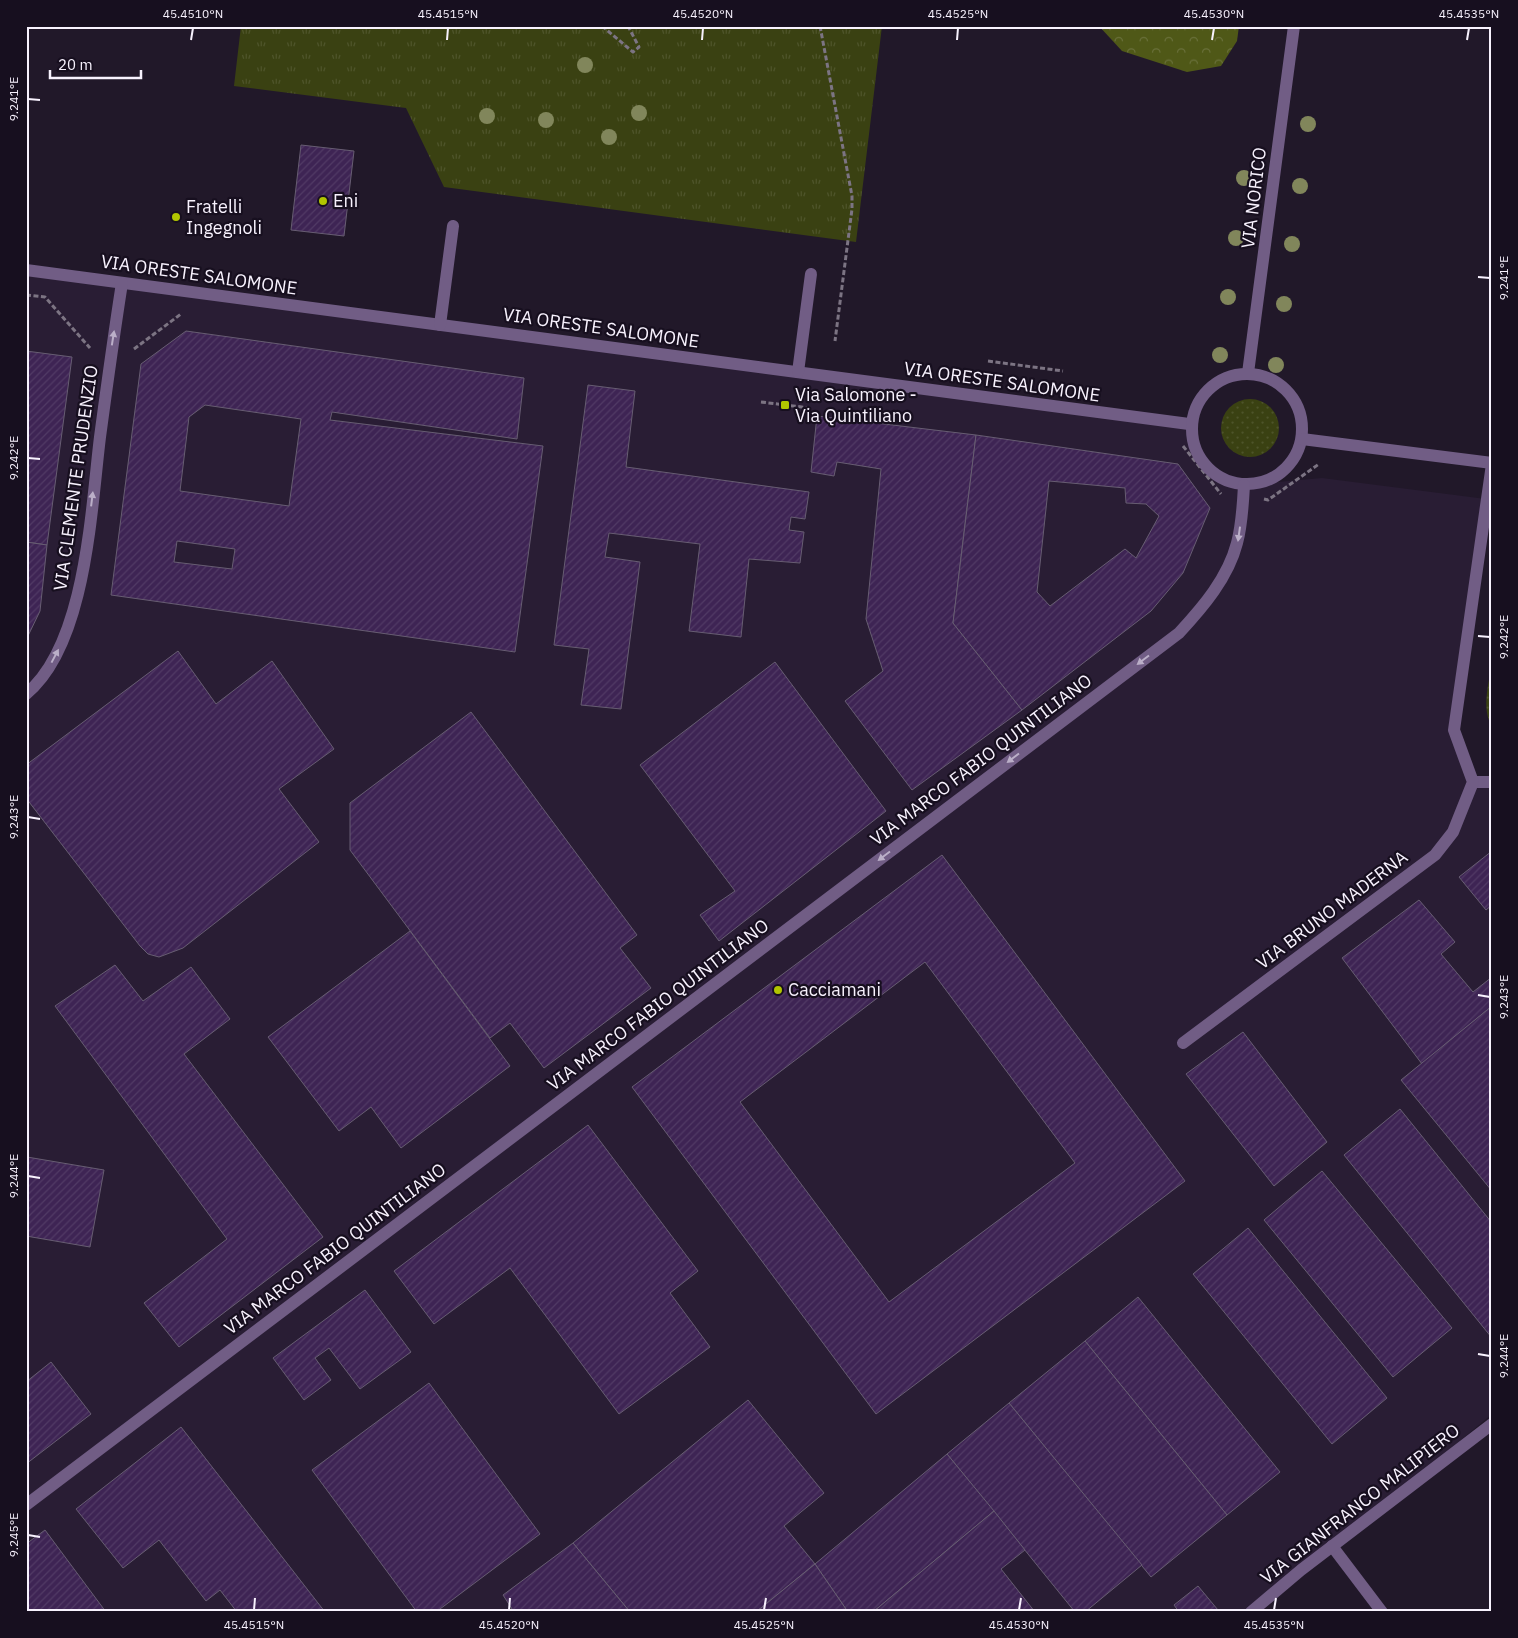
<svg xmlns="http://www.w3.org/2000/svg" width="1518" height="1638" font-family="'IBM Plex Sans',sans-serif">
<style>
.built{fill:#291d34}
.grass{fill:url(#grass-dots)}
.forest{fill:url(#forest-crowns)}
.park{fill:url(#park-tufts)}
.building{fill:url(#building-hatch);stroke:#675d72;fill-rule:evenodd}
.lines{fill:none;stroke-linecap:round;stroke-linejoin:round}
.path{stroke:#7c7483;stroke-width:3;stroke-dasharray:5 2.5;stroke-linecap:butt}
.minor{stroke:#715d85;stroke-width:12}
.tree{fill:#81865b}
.oneway{fill:#bbafc8}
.ticks{fill:none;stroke:#f8f2fe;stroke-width:2}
.poi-dot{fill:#b1c500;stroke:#170f1f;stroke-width:2}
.labels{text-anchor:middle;stroke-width:4.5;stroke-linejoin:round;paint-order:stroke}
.street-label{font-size:18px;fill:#f8f2fe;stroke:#170f1f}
.poi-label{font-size:18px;fill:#f8f2fe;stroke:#170f1f;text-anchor:start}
.neatline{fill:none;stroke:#f8f2fe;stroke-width:2}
.ticks-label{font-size:12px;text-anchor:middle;fill:#f8f2fe}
</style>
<defs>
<pattern id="grass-dots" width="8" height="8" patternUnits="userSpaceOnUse" patternTransform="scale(1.25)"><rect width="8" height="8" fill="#3a4112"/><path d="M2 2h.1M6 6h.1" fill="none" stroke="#4e542a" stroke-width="1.8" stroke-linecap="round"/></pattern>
<pattern id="forest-crowns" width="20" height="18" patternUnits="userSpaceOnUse" patternTransform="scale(1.25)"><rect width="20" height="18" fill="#4f5817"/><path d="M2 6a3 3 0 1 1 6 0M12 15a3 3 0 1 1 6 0" fill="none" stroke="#69703a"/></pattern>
<pattern id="park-tufts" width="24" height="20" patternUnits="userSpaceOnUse" patternTransform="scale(1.25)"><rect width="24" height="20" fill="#3a4112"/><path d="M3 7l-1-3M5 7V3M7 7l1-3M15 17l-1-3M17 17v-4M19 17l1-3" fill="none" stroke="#4e542a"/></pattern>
<pattern id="building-hatch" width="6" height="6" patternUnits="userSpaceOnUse" patternTransform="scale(1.25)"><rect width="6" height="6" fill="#3e2454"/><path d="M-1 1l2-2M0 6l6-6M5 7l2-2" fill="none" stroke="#513a65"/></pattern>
</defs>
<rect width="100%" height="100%" fill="#211829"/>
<!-- built -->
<polygon class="built" points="26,270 1189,424 1193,441 1199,457 1210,470 1224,480 1244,485 1322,478 1486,499 1454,730 1473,782 1492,785 1492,1414 1256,1612 26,1612"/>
<!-- grass -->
<g class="grass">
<circle cx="1250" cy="428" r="29"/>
<path d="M1492,663V726C1481,709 1489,683 1492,663Z"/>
</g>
<!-- forest -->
<polygon class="forest" points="1099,26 1239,26 1237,41 1221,66 1187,72 1122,51"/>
<!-- park -->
<polygon class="park" points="241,26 882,26 856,242 444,187 406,108 234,86"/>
<!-- building -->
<g class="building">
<polygon points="301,145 354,151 344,236 291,230"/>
<path d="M186,331L524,378L517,439L332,412L330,420L543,446L515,652L111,595L141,364ZM205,405L301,419L289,506L180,491L189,417ZM177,541L235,549L232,569L174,562Z"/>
<polygon points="26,351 72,357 47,545 26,542"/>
<polygon points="588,385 635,391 626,467 809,492 805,519 791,517 789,530 804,532 800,563 749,559 741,637 689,631 700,544 609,533 605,557 640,562 621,709 581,705 589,649 554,645"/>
<polygon points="817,416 976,435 953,623 1022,710 912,790 845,701 883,671 866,619 881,469 837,462 834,476 811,472"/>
<path d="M976,435L1178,464L1210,508L1183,573L1151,611L1022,710L953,623ZM1049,481L1125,488L1126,503L1146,504L1159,516L1136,558L1125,549L1050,606L1037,592Z"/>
<polygon points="26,542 47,545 40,611 26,640"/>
<polygon points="178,651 216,704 272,661 334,749 279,789 319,842 183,948 159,957 148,954 140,946 26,798 26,765"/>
<polygon points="775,662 886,811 719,941 700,915 735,891 640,765"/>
<polygon points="471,712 637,935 620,948 651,988 544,1068 510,1023 490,1038 350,850 350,803"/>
<polygon points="1492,851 1492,905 1486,910 1459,877"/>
<path d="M942,855L1185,1181L876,1414L632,1087ZM925,962L1075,1163L889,1302L740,1102Z"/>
<polygon points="1419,900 1455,942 1441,954 1473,992 1492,977 1492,1006 1422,1064 1342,958"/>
<polygon points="410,931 510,1066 401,1148 371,1107 339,1131 268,1037"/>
<polygon points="115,965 143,1001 191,967 230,1019 184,1054 323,1237 179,1347 144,1303 227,1239 55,1006"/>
<polygon points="1492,1006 1492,1191 1401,1080"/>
<polygon points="1243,1032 1327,1142 1274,1186 1186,1074"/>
<polygon points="1400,1109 1492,1223 1492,1338 1344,1155"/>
<polygon points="588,1125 698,1271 670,1293 710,1347 619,1414 510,1268 434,1324 394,1271"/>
<polygon points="27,1157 104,1170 90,1247 26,1236"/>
<polygon points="1322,1171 1452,1328 1393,1377 1264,1220"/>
<polygon points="1248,1228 1387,1398 1332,1444 1193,1274"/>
<polygon points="365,1290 411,1352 360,1389 329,1348 315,1358 331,1380 304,1400 273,1358"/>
<polygon points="1138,1297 1280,1472 1227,1515 1085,1341"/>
<polygon points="1085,1341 1227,1515 1151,1577 1009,1403"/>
<polygon points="51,1362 91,1414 26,1464 26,1382"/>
<polygon points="429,1383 540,1534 436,1612 417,1612 312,1470"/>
<polygon points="748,1400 824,1493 784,1526 815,1564 756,1612 630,1612 573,1543"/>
<polygon points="1009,1403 1142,1565 1085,1612 1075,1612 947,1454"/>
<polygon points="181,1427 325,1612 237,1612 220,1590 206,1601 159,1540 123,1568 76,1509"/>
<polygon points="947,1454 994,1511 873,1612 848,1612 815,1564"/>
<polygon points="994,1511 1025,1550 1001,1569 1035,1612 873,1612"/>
<polygon points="45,1530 106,1612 26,1612 26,1544"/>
<polygon points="573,1543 630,1612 514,1612 503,1595"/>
<polygon points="815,1564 848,1612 756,1612"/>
<polygon points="1198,1586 1218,1610 1215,1612 1179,1612 1174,1605"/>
</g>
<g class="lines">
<!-- path -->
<g class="path">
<polyline points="602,26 633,52 639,47 628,26"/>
<polyline points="820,26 852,196 852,209 835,341"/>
<polyline points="26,295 45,297 90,348"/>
<polyline points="134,349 181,314"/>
<polyline points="988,361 1063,371"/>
<polyline points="761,402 810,408"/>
<polyline points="1183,446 1221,494"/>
<polyline points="1264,499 1268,500 1319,464"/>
</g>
<!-- minor -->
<g class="minor">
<polyline points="26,270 1189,424"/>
<polyline points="440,325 453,226"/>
<polyline points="798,372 811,274"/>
<polyline points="1248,373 1294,26"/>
<circle cx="1247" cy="429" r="55"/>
<polyline points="1302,439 1492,463"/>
<path d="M26,694C86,645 91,510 100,437C107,385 114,334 122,283"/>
<polyline points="1473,782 1492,782"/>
<polyline points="1183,1043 1435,855 1453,832 1473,782 1454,730 1492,464"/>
<path d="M26,1505L1179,633C1203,607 1228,578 1237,543C1242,525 1243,504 1244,485"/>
<polyline points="1332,1546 1382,1612"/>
<polyline points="1251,1612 1301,1570 1492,1424"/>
</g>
</g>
<!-- trees -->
<g class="tree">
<circle cx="585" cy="65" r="8"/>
<circle cx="639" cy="113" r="8"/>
<circle cx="487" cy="116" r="8"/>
<circle cx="546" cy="120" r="8"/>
<circle cx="1308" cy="124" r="8"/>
<circle cx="609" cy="137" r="8"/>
<circle cx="1244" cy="178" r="8"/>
<circle cx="1300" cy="186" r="8"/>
<circle cx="1236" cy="238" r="8"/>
<circle cx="1292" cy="244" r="8"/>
<circle cx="1228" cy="297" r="8"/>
<circle cx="1284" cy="304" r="8"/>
<circle cx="1220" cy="355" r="8"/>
<circle cx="1276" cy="365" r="8"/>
</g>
<!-- one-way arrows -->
<defs><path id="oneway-solid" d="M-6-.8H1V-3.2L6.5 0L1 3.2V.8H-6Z" transform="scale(1.25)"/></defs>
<g class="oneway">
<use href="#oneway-solid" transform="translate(113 338) rotate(-81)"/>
<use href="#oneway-solid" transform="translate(92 499) rotate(-83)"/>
<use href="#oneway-solid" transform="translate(1239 534) rotate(98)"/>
<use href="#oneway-solid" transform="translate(55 656) rotate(-62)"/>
<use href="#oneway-solid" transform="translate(1143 660) rotate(143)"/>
<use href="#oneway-solid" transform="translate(1013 758) rotate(143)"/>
<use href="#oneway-solid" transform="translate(884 856) rotate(143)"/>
</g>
<!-- ticks -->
<path class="ticks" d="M191,40L193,28M447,40L448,28M702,40L703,28M957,40L958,28M1212,40L1214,28M1467,40L1469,28M28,99L40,100M1478,277L1490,278M28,458L40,459M1478,636L1490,637M28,817L40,819M1478,995L1490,997M28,1176L40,1178M1478,1354L1490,1356M28,1535L40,1537M254,1610L255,1598M509,1610L510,1598M764,1610L766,1598M1019,1610L1021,1598M1274,1610L1276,1598"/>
<!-- markers -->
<g class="poi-dot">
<circle cx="323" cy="201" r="5"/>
<circle cx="176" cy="217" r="5"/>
<rect x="780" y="400" width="10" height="10" rx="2.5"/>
<circle cx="778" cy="990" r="5"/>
</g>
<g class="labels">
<!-- street labels -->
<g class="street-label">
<text transform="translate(1254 198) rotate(-83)" y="6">VIA NORICO</text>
<text transform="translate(199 275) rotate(8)" y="6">VIA ORESTE SALOMONE</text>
<text transform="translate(601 328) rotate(8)" y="6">VIA ORESTE SALOMONE</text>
<text transform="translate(1002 382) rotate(8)" y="6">VIA ORESTE SALOMONE</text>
<text transform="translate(76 478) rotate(-82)" y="6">VIA CLEMENTE PRUDENZIO</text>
<text transform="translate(981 760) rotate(-37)" y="6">VIA MARCO FABIO QUINTILIANO</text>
<text transform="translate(1332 910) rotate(-37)" y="6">VIA BRUNO MADERNA</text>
<text transform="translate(658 1005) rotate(-37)" y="6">VIA MARCO FABIO QUINTILIANO</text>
<text transform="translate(335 1249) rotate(-37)" y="6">VIA MARCO FABIO QUINTILIANO</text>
<text transform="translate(1360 1504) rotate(-38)" y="6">VIA GIANFRANCO MALIPIERO</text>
</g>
<!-- poi labels -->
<g class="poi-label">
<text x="333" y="207">Eni</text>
<text x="186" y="213">Fratelli<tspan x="186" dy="21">Ingegnoli</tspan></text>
<text x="795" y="401">Via Salomone -<tspan x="795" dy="21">Via Quintiliano</tspan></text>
<text x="788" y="996">Cacciamani</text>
</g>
</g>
<!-- border -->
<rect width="1518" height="1638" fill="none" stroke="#170f1f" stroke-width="55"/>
<!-- scale -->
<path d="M50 70v8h91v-8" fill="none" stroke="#f8f2fe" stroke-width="2.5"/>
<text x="58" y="70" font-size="15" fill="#f8f2fe" stroke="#170f1f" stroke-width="4" paint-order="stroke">20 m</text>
<rect x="28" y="28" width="1462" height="1582" class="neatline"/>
<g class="ticks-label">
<text x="193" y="18">45.4510°N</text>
<text x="448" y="18">45.4515°N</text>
<text x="703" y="18">45.4520°N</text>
<text x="958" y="18">45.4525°N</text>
<text x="1214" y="18">45.4530°N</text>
<text x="1469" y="18">45.4535°N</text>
<text transform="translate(14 99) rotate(-90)" y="4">9.241°E</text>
<text transform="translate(1504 278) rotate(-90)" y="4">9.241°E</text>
<text transform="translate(14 458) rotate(-90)" y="4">9.242°E</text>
<text transform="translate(1504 637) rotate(-90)" y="4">9.242°E</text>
<text transform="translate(14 817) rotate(-90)" y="4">9.243°E</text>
<text transform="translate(1504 997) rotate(-90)" y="4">9.243°E</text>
<text transform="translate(14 1176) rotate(-90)" y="4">9.244°E</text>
<text transform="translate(1504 1356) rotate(-90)" y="4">9.244°E</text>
<text transform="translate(14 1535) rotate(-90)" y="4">9.245°E</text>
<text x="254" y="1629">45.4515°N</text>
<text x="509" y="1629">45.4520°N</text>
<text x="764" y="1629">45.4525°N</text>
<text x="1019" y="1629">45.4530°N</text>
<text x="1274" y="1629">45.4535°N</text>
</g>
</svg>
